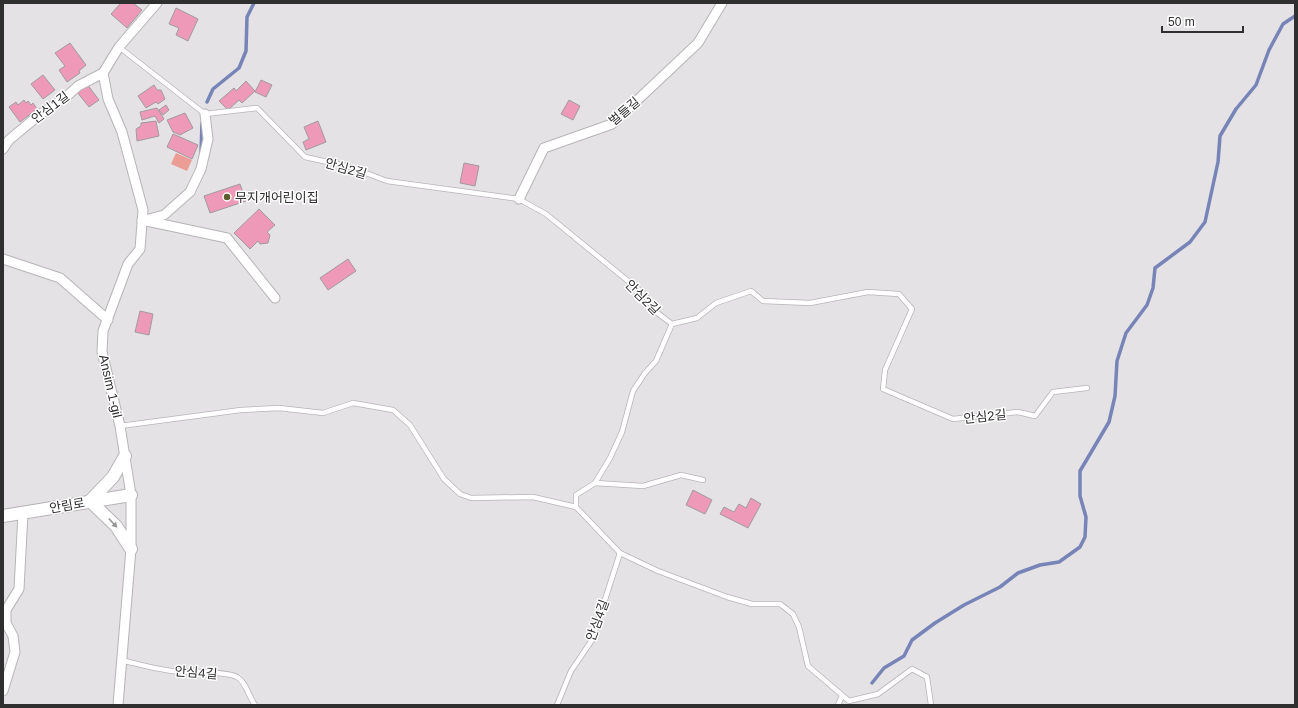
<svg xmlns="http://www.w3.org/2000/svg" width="1298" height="708" font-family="Arial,'Noto Sans KR',sans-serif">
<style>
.green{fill:#ea9c95}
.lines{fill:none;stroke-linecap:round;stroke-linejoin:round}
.stream{stroke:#7684b7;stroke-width:3.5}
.building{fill:#ee99b7;stroke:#a09b9d}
.service-casing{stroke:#b7b4b7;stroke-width:6}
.minor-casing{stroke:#b7b4b7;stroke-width:11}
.tertiary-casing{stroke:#b7b4b7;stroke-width:14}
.service{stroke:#fff;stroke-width:4.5}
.minor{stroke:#fff;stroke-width:9}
.tertiary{stroke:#fff;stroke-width:12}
.oneway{fill:#989798}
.poi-dot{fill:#5c5e2b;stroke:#fff;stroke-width:1.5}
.labels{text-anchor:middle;stroke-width:3;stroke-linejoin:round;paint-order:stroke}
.street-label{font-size:13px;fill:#302f30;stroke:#fff}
.poi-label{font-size:13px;fill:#302f30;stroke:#fff;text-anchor:start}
</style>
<rect width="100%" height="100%" fill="#e5e2e5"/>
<!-- green -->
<polygon class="green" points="176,153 192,160 187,171 171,164"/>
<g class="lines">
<!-- stream -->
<g class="stream">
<polyline points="207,102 213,89 239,68 246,51 247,17 254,3"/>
<polyline points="201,153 202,123"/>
<polyline points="872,683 884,668 904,656 912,640 935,623 964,605 1000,587 1018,573 1040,565 1059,562 1080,547 1085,537 1086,517 1080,496 1080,471 1109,422 1115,396 1117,361 1126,333 1147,305 1153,288 1155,268 1190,242 1205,222 1218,162 1220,136 1236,109 1256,85 1269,50 1283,24 1295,16"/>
</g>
</g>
<!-- building -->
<g class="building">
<polygon points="121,3 133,3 142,10 127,28 111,14"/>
<polygon points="176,8 198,19 188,41 176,35 179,28 169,24"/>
<polygon points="70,43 86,65 79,71 80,73 67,82 59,70 65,66 55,53"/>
<polygon points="43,75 55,90 43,99 31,84"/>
<polygon points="261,80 272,85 266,97 255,92"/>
<polygon points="246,81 255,91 242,103 239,100 228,110 219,101 234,88 236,91"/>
<polygon points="87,84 99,100 89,107 77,92"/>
<polygon points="154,85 157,90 161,90 165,99 158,104 156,102 146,108 138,96"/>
<polygon points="24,100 26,103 28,101 31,105 33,103 37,109 20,122 9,107 16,102 18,105"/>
<polygon points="569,100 580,106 573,120 561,114"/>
<polygon points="166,105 169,110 163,115 159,110"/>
<polygon points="157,108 164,119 159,123 155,116 142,120 140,112"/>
<polygon points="185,113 193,128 180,135 173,132 167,120"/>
<polygon points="156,121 159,136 137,141 136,129 141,126 141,123"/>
<polygon points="318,121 326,142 306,150 303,142 309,139 304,127"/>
<polygon points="173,134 198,145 192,159 167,147"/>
<polygon points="464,163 479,166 475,186 460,183"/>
<polygon points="240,184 246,201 210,213 204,196"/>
<polygon points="259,209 275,225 267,232 270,235 268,243 260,244 258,241 250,249 234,233"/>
<polygon points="348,259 356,271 328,290 320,278"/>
<polygon points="140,311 153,314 149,335 135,332"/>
<polygon points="693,490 712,500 705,514 686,505"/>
<polygon points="751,498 761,504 748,528 720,514 724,507 734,512 739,504 746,508"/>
</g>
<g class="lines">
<!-- service casing -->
<g class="service-casing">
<g id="service">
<polyline points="119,47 205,114 257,108 305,157 350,167 387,181 519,199 546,214 644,294 656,312 672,324 697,318 716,303 751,291 763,301 810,303 868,292 899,294 912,309 885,370 883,389 953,419 1018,412 1035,416 1053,392 1087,388"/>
<polyline points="120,426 241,410 279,408 323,413 353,403 393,410 410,425 444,479 460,494 471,498 533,497 576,507 620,553 658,571 727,597 752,604 780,604 793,614 799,627 808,666 849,701 878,694 912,669 927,677 931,705"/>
<polyline points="595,483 643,486 681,475 703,480"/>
<polyline points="576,507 576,495 595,483 610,458 622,432 633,391 645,373 656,361 672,324"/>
<path d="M121,660C138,664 155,669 172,671C187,672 226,671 237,677C247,683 248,696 255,705"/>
<polyline points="557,705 571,671 592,640 620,553"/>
<polyline points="838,705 842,696"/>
</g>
</g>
<!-- minor casing -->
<g class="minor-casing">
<g id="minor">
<polyline points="3,149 9,140 39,115 66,97 78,86 103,73"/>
<polyline points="519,199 544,148 612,124 698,43 722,3"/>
<polyline points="142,220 227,238 275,298"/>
<polyline points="145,220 164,215 190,192 201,169 208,139 205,114"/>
<polyline points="3,259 60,278 108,320"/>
<polyline points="3,691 15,652 13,636 6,623 6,610 19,589 23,513"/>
<polyline points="118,705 131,549 131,495 120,426 102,352 103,331 128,264 140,249 143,210 122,132 108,99 103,73 119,47 157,3"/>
</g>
</g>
<!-- tertiary casing -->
<g class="tertiary-casing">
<g id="tertiary">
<polyline points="125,456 113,477 90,501 116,526 131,549"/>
<polyline points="3,516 131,495"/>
</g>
</g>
<!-- service -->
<use href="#service" class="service"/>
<!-- minor -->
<use href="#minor" class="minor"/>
<!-- tertiary -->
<use href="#tertiary" class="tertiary"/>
</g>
<!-- one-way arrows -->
<defs><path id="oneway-solid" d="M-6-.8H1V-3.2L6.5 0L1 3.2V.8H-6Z"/></defs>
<use class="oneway" href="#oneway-solid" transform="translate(113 523) rotate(47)"/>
<!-- markers -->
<circle class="poi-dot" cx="227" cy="197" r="4"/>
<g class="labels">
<!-- street labels -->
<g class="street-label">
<text transform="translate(50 107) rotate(-37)" y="5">안심1길</text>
<text transform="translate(624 111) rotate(-40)" y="5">벌들길</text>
<text transform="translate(346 168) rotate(16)" y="5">안심2길</text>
<text transform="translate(643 297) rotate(45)" y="5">안심2길</text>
<text transform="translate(111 386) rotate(77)" y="5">Ansim 1-gil</text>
<text transform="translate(985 416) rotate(-6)" y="5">안심2길</text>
<text transform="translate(67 505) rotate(-10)" y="5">안림로</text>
<text transform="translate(597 620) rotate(-70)" y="5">안심4길</text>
<text transform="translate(196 672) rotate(4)" y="5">안심4길</text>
</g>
<!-- poi labels -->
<g class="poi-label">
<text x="235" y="202">무지개어린이집</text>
</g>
</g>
<!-- border -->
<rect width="1298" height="708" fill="none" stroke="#302f30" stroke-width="8"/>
<!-- scale -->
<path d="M1162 26v6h81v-6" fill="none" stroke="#302f30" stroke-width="2"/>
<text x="1168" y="26" font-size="12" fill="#302f30" stroke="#ffffff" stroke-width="3" paint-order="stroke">50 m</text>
</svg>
